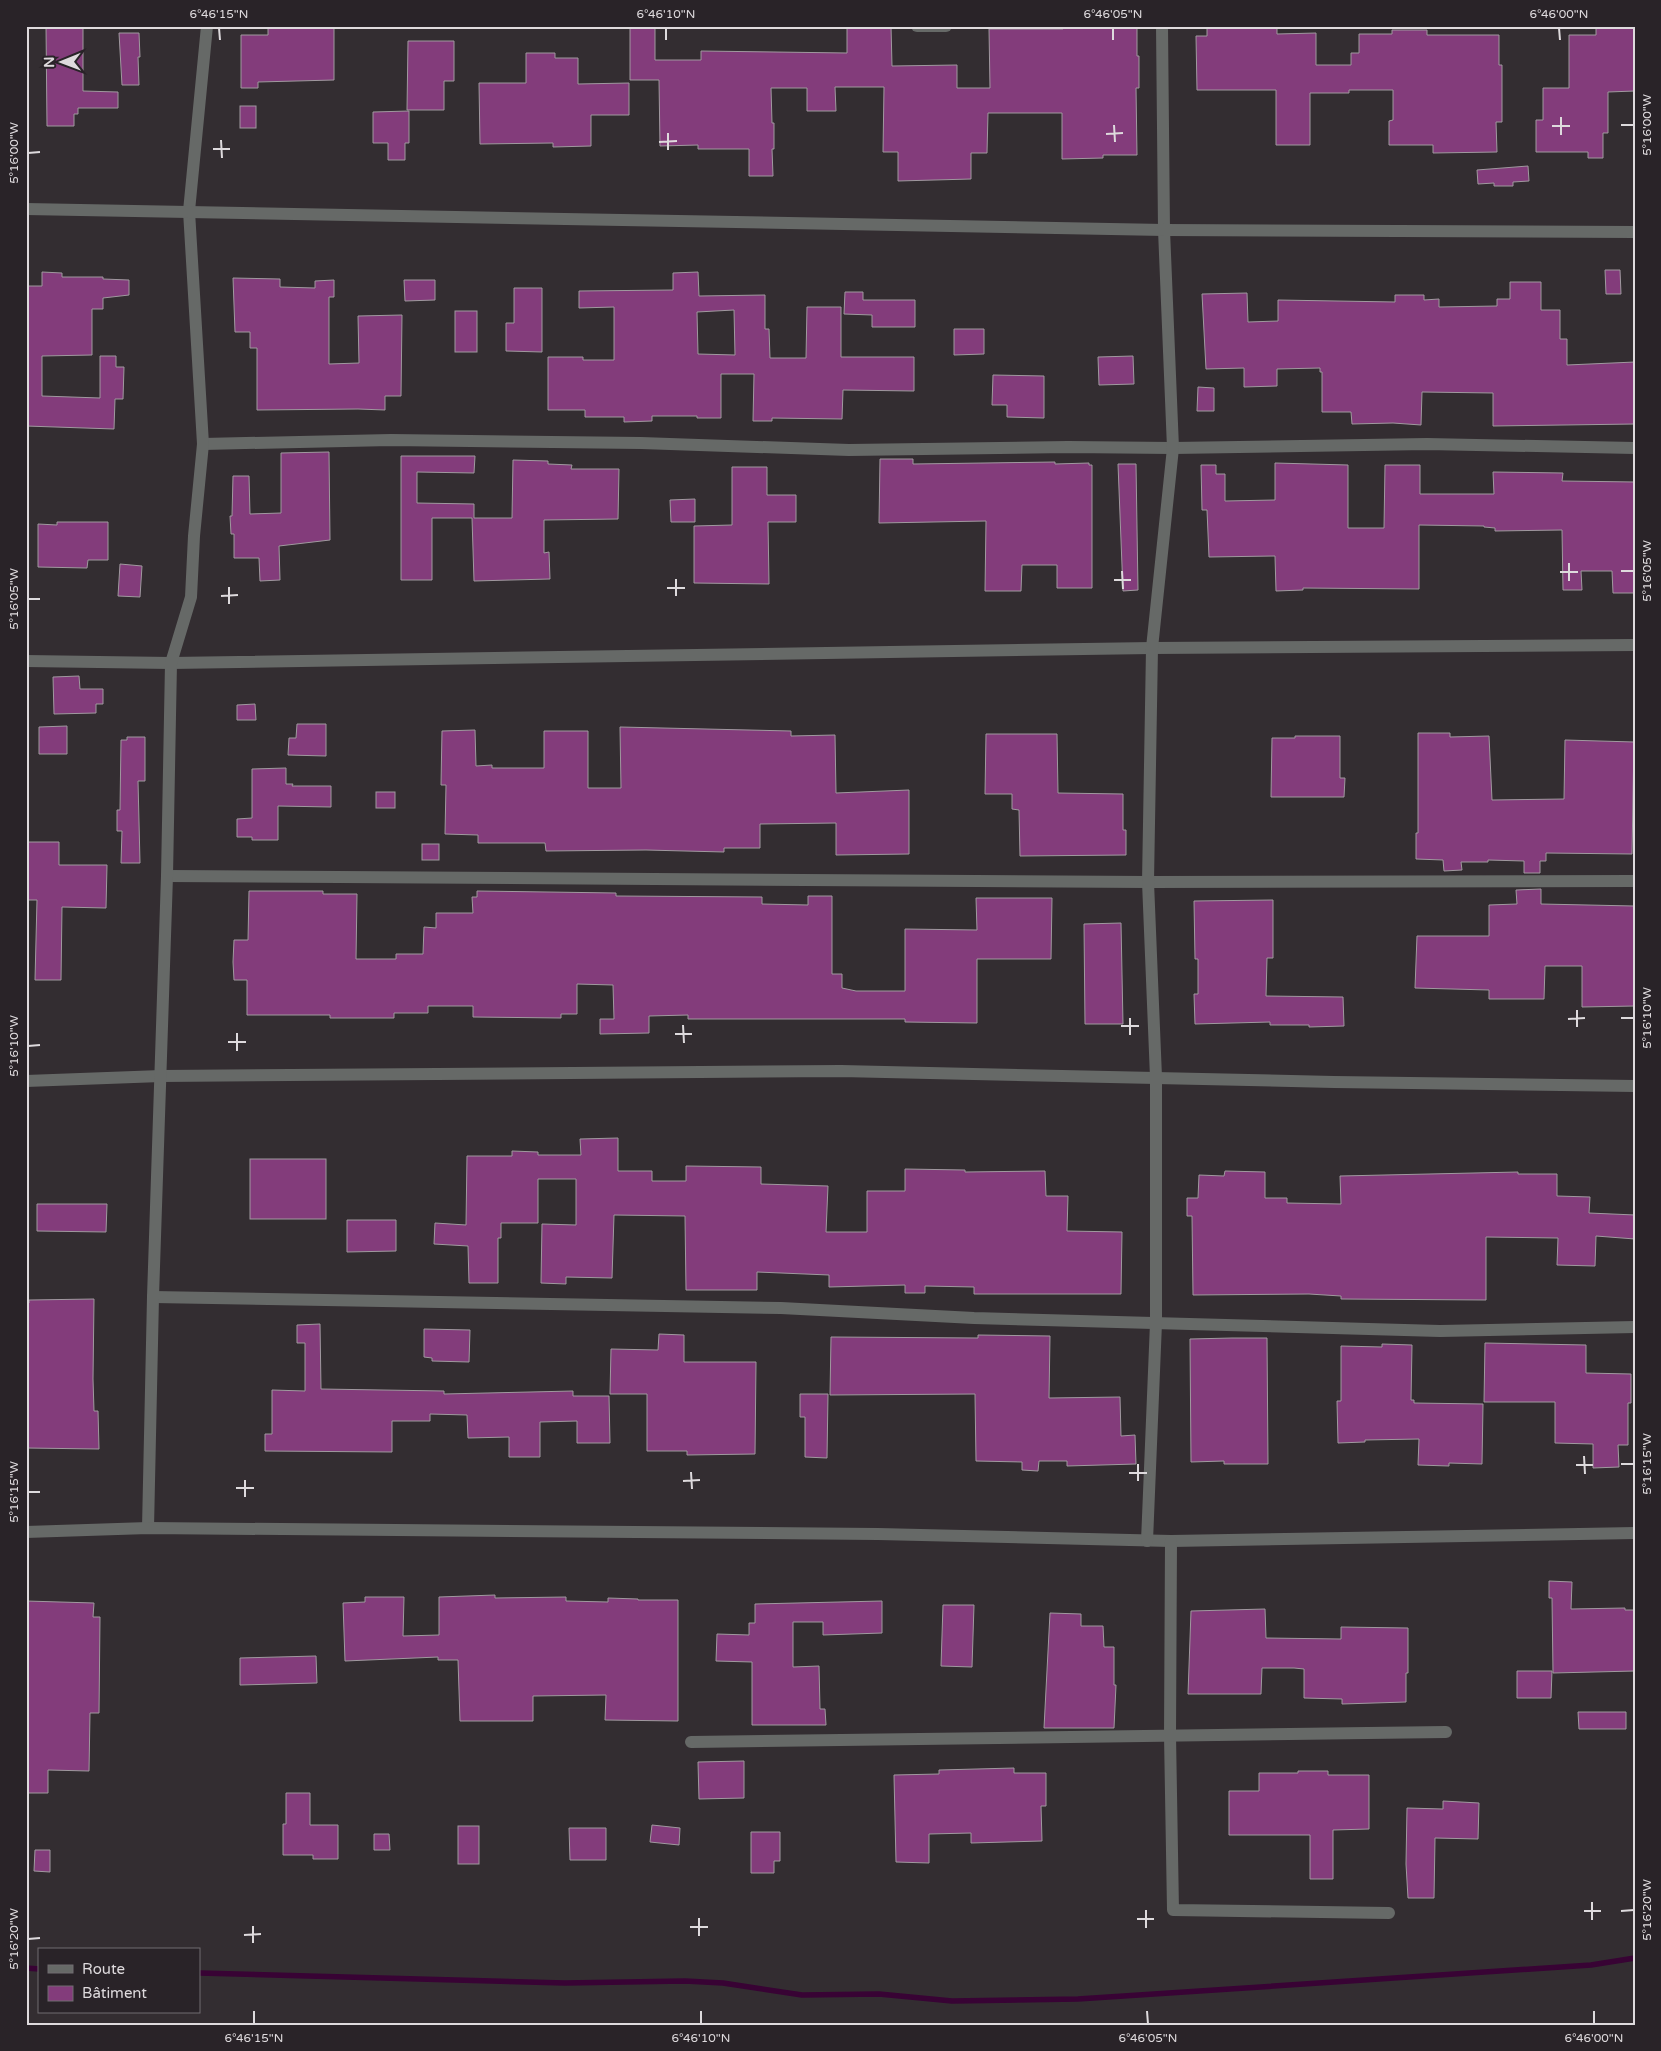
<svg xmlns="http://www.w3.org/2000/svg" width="1661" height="2051" font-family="'Varela Round',sans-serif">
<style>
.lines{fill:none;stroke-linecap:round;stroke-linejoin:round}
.stream{stroke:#380334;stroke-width:5.5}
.building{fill:#833c7b;stroke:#a0999f;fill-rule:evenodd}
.minor{stroke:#666967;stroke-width:12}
.tertiary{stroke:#666967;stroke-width:12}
.ticks{fill:none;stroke:#dedadd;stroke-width:2}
.neatline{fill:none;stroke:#dedadd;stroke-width:2}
.ticks-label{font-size:12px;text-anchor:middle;fill:#dedadd}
</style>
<rect width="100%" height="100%" fill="#332d31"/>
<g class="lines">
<!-- stream -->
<g class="stream">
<polyline points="26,1968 39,1969"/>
<polyline points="199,1973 565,1983 685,1981 723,1983 802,1995 879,1994 952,2001 1078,1999 1591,1965 1635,1958"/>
</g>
</g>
<!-- building -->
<g class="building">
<polygon points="46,26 83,26 83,91 118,92 118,108 78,108 78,114 74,114 74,126 47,126"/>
<polygon points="268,26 334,26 334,80 258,82 258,88 241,88 241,35 268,35"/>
<polygon points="630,26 655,26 655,60 701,60 701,51 847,53 847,26 891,26 892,66 957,65 957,88 990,88 989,29 1063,29 1063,26 1137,26 1137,56 1139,56 1139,88 1136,88 1137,155 1103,155 1103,158 1062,159 1062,113 988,113 987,153 971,153 971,179 898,181 898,152 883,152 884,87 835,87 836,111 807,111 807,88 771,88 772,123 774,123 774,149 772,149 773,176 749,176 749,149 698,149 698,145 660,146 659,80 630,80"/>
<polygon points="1207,26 1277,26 1277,34 1316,33 1316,65 1351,65 1351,53 1359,53 1359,34 1392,34 1392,30 1427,30 1427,35 1499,35 1499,65 1502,65 1502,122 1496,122 1497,152 1433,153 1433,145 1389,145 1389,121 1393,120 1393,90 1349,90 1349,93 1310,93 1310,145 1276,145 1276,90 1197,90 1196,36 1207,36"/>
<polygon points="1596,26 1635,26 1635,91 1608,92 1608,133 1603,133 1603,158 1588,158 1588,152 1536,152 1536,120 1543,120 1543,88 1569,88 1569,35 1596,35"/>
<polygon points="119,33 139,33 140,57 138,57 139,85 122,85"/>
<polygon points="408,41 454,41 454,81 444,81 444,110 407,110"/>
<polygon points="526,53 555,53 555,58 578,58 578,84 629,83 629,115 591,115 591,146 553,147 553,143 480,144 479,83 526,83"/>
<rect x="240" y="106" width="16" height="22"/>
<polygon points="409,111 409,143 405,143 405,160 388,160 388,143 373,143 373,112"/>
<polygon points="1528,166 1529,181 1513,182 1513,186 1494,186 1494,183 1478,184 1477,170"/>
<polygon points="1605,270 1620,270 1621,294 1606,294"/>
<polygon points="42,272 62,273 62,277 103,277 103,279 129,280 129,295 103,298 103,309 92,309 92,355 42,356 42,396 100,398 100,356 116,356 116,367 124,367 123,399 115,399 114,429 26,426 26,286 42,286"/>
<path d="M698,272L699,296L765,295V329H769L770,358H806L807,307H841V357H914V391L843,390L842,419L772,418V421H753L754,374H721V418H697V416H652V421L624,422V417H585V410H548V357H583V360H614V307L579,308V291L673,290V273ZM734,310L735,355L698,354L697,312Z"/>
<polygon points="233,278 280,279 280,287 315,288 315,281 334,280 334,297 329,297 329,364 359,363 358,316 402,315 401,396 385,396 385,410 358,409 257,410 257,348 250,348 250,332 235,332"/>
<polygon points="404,280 435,280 435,300 405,301"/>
<polygon points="1510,282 1541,282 1541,310 1560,310 1560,339 1567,339 1567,365 1635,362 1635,424 1493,426 1493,393 1422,392 1421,425 1393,423 1352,424 1351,412 1322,412 1322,372 1320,372 1320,368 1277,369 1277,386 1244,387 1244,368 1206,369 1202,294 1247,293 1248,322 1278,321 1278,300 1395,302 1395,295 1424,295 1424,300 1439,299 1439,307 1497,306 1497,299 1510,299"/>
<polygon points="514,288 542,288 542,352 506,351 506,323 514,323"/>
<polygon points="845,292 863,292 863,300 915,300 915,327 872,327 872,315 844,314"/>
<rect x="455" y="311" width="22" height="41"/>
<polygon points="954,329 984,329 984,354 954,355"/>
<polygon points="1133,356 1134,384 1099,385 1098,357"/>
<polygon points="993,375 1044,376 1044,418 1007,417 1007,405 992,405"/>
<polygon points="1198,387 1214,388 1214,411 1197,411"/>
<polygon points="329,452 330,540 279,546 280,580 260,581 259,558 234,558 234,534 231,534 230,516 232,516 233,476 249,476 250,514 281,513 281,453"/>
<polygon points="401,456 475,456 474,473 417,472 417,503 474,504 474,518 512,518 513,460 548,461 548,464 572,465 571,469 619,469 618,519 544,520 544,553 549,552 550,579 474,581 472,518 432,518 432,580 401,580"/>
<polygon points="880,459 913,459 913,464 1055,462 1055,464 1089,463 1089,465 1092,465 1092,588 1057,588 1057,565 1022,565 1021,591 985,591 986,521 879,523"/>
<polygon points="1275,463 1348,465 1348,528 1384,528 1385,465 1420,465 1420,494 1494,494 1493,472 1563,473 1562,481 1635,482 1635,593 1613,593 1612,571 1581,571 1582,590 1563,590 1562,530 1495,531 1495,528 1484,527 1484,526 1419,525 1419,589 1303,588 1303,590 1276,591 1275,556 1209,557 1207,510 1202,510 1201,465 1216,465 1216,474 1225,474 1225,501 1275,500"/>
<polygon points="1118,464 1136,464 1138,590 1123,591"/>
<polygon points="732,467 767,467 767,495 796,495 796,522 768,522 769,584 694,583 694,526 732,525"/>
<polygon points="695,499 695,522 671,522 670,500"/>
<polygon points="57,522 108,522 108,560 88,560 87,568 38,567 38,524 57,525"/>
<polygon points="120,564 142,566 140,597 118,596"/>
<polygon points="79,676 80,689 103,689 103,704 96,704 96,713 54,714 53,677"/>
<polygon points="255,704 256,720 237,720 237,705"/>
<polygon points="297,724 326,724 326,756 288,755 289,738 296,738"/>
<polygon points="67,726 67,754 39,754 39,727"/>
<polygon points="620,727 791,731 791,736 835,735 836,793 909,790 909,854 836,855 836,823 760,824 760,848 724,848 724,852 646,850 546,851 545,843 478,843 478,835 445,834 446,785 441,785 442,731 475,730 476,766 492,765 492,768 544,768 544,731 588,731 588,788 621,788"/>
<polygon points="1418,733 1450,733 1450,737 1489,736 1492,800 1564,799 1565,740 1634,742 1632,854 1546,853 1546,861 1540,861 1540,873 1524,873 1524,861 1488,860 1488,862 1461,862 1462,870 1444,871 1443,860 1416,859 1416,833 1418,833"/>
<polygon points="986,734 1057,734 1058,793 1123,794 1123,830 1126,830 1126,855 1020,856 1019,810 1012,809 1012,794 985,794"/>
<polygon points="1295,736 1340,736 1340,778 1345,778 1344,797 1271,797 1272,738 1295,738"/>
<polygon points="127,737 145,737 145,781 138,781 140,863 121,863 122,831 117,831 117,810 120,810 121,740 127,740"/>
<polygon points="286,768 286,784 293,784 292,786 331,786 331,807 278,806 278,840 252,840 252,837 237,837 237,819 252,818 252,769"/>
<rect x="376" y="792" width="19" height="16"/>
<polygon points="26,842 59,842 59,865 107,865 106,908 62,907 61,980 35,980 37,900 27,900"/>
<rect x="422" y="844" width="17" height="16"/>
<polygon points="1541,889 1541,904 1634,906 1635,1006 1582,1007 1582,966 1545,966 1544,999 1489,999 1489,990 1415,988 1417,936 1489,936 1489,905 1517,904 1516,890"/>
<polygon points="249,891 323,891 323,894 357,894 356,959 396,959 396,954 423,954 424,927 436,928 436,913 473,913 472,897 477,897 477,891 616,893 616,896 762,897 762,904 808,905 808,896 832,896 832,974 842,974 842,988 856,991 905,991 905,929 977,930 976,898 1052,898 1051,959 977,959 977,1023 905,1022 905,1019 688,1019 688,1015 649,1016 649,1033 600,1034 600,1019 614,1019 613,985 577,984 577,1014 561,1014 561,1018 473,1017 473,1006 428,1006 428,1013 394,1013 394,1018 330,1018 330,1015 247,1015 247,980 234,980 233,962 234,940 248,940"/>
<polygon points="1273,900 1273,958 1267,958 1266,996 1343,997 1344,1026 1309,1027 1309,1025 1270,1025 1270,1022 1195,1024 1194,994 1198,994 1198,959 1195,959 1194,901"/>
<polygon points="1121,923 1123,1024 1085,1024 1084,924"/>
<polygon points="618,1138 618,1171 652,1171 652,1181 686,1181 686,1166 761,1167 761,1184 828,1186 826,1232 867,1232 867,1191 905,1191 905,1169 965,1170 965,1172 1045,1171 1046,1196 1068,1196 1067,1231 1122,1232 1121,1294 974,1294 974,1287 925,1286 925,1293 905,1293 905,1285 829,1287 829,1275 757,1272 757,1290 686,1290 685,1216 614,1215 612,1278 566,1277 566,1284 541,1283 542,1224 576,1225 576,1179 538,1179 538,1223 501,1223 501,1238 498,1238 498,1283 469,1283 468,1246 434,1244 435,1223 466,1225 467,1156 512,1156 512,1151 538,1152 538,1155 581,1155 580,1139"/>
<rect x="250" y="1159" width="76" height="60"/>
<polygon points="1225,1171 1265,1172 1265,1198 1287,1198 1287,1203 1341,1204 1340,1176 1518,1172 1518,1174 1557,1174 1557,1196 1590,1197 1589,1213 1635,1215 1635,1239 1596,1236 1595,1266 1557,1265 1558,1238 1486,1237 1486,1300 1341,1299 1341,1296 1309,1294 1193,1295 1192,1216 1187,1216 1187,1198 1198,1198 1199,1175 1224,1176"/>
<polygon points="37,1204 107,1204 106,1232 37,1231"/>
<polygon points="347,1220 396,1220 396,1251 347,1252"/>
<polygon points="94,1299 93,1379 94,1411 98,1411 99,1449 26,1448 26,1303 29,1303 29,1300"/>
<polygon points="320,1324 321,1389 444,1391 444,1394 573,1391 573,1396 609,1396 610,1443 577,1443 577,1421 540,1422 540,1457 509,1457 509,1437 468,1438 467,1415 430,1414 430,1421 392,1421 392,1452 265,1451 265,1434 272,1434 272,1390 305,1391 305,1343 297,1343 297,1325"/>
<polygon points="424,1329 470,1330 469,1362 432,1361 432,1358 424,1357"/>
<polygon points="659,1334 684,1335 684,1362 756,1362 755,1454 687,1455 687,1451 647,1451 647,1394 610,1394 611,1349 658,1350"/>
<polygon points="978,1335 1050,1336 1049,1398 1120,1397 1121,1436 1135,1435 1136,1464 1067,1466 1067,1461 1039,1461 1038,1471 1022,1470 1022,1462 976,1461 975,1394 830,1395 831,1337 978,1338"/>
<polygon points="1232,1338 1267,1338 1268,1464 1224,1464 1224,1461 1191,1462 1190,1339"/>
<polygon points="1485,1343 1586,1345 1586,1373 1631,1374 1631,1403 1628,1403 1628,1445 1618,1445 1619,1467 1593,1468 1593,1444 1555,1443 1555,1402 1484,1402"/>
<polygon points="1382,1344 1412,1345 1411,1400 1414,1400 1414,1403 1483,1404 1482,1464 1449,1463 1449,1466 1418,1465 1419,1439 1365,1440 1365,1442 1338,1443 1337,1401 1341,1401 1341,1346 1382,1347"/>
<polygon points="800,1394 828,1394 827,1458 805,1457 805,1417 800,1417"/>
<polygon points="1549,1581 1572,1582 1571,1609 1625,1608 1625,1610 1635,1610 1635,1671 1553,1673 1552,1598 1549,1598"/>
<polygon points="495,1595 495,1598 566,1597 566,1601 608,1602 608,1598 638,1599 638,1600 678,1600 678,1721 605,1720 606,1695 533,1696 533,1721 460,1721 458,1660 438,1660 438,1657 345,1661 343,1603 365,1602 365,1597 404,1597 403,1636 439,1635 439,1597"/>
<polygon points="26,1601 94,1603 93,1617 100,1617 99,1713 90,1713 89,1771 48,1770 48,1793 26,1793"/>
<polygon points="882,1601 882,1633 823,1635 823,1622 793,1622 793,1667 819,1666 820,1709 825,1709 826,1725 752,1725 752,1662 716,1661 717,1634 749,1635 749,1623 755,1623 755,1604"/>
<polygon points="943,1605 974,1605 972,1667 941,1666"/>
<polygon points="1265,1609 1266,1638 1341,1639 1341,1627 1408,1628 1408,1673 1406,1673 1406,1702 1342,1704 1342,1699 1304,1698 1304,1669 1294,1668 1262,1668 1261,1694 1188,1694 1191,1611"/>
<polygon points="1050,1613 1081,1614 1081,1626 1103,1626 1104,1647 1114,1647 1114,1685 1116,1685 1114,1728 1044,1728"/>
<polygon points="316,1656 317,1683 240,1685 240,1658"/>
<polygon points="1517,1671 1552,1671 1551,1698 1517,1698"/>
<polygon points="1578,1712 1626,1712 1626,1729 1579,1729"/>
<polygon points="744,1761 744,1798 699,1799 698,1762"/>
<polygon points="1014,1768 1014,1773 1046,1773 1046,1806 1041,1806 1042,1841 971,1843 971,1833 929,1834 929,1863 896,1862 894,1775 939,1774 939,1770"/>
<polygon points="1298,1771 1328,1771 1328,1775 1369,1775 1369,1829 1333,1830 1333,1879 1310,1879 1310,1835 1229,1835 1229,1791 1259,1791 1259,1773 1298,1773"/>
<polygon points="286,1793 310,1793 310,1825 338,1825 338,1859 313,1859 313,1855 283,1855 283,1824 286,1824"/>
<polygon points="1443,1801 1479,1803 1478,1839 1435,1838 1434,1898 1408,1898 1406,1864 1407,1808 1443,1809"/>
<polygon points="652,1825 680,1828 679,1845 650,1842"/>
<rect x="458" y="1826" width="21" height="38"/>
<polygon points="569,1828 606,1828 606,1860 570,1860"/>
<polygon points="751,1832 780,1832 780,1861 774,1861 774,1873 751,1873"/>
<polygon points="374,1834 389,1834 390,1850 374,1850"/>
<polygon points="35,1850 50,1850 50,1872 34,1871"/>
</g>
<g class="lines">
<!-- minor -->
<g class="minor">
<polyline points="917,26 946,26"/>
<polyline points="203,444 391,440 641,443 849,450 1068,447 1173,448 1427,444 1635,448"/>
<polyline points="26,661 171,663 1152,648 1635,645"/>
<polyline points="167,876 1148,882 1635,881"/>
<polyline points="26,1081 161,1076 841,1071 1334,1082 1635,1086"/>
<polyline points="153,1297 781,1308 974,1318 1440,1331 1635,1327"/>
<polyline points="148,1528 153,1297 167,876 171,663 191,597 194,536 203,444 189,211 207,26"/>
<polyline points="26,1532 148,1528 878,1534 1171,1541 1635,1533"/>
<polyline points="1147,1541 1156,1323 1156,1077 1148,882 1152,648 1173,448 1164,230 1162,26"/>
<polyline points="1171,1541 1170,1735 1173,1910 1389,1913"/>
<polyline points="691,1742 1446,1732"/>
</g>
<!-- tertiary -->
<polyline class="tertiary" points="26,209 1164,230 1635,232"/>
</g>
<!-- ticks -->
<path class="ticks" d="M219,28L220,40M666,28V40M1113,28V40M1559,28L1560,40M1561,117V135M1114,125L1115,142M1621,125H1634M1552,126H1570M668,133V150M1106,134L1123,133M221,140L222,158M659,142L677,141M213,149H230M28,153L40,152M1569,563V581M1122,571L1123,589M1621,571H1634M1560,572H1578M676,579V596M1114,580H1131M229,587V604M667,588H685M221,596L238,595M28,599H40M1577,1010V1027M1130,1018V1035M1621,1018H1634M1568,1019L1585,1018M683,1025L684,1043M1121,1026H1139M237,1033V1051M675,1034H692M228,1042H246M28,1046L40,1045M1584,1456L1585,1474M1138,1464V1481M1621,1464H1634M1576,1465H1593M691,1472L692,1489M1129,1473H1147M245,1480V1497M683,1481L700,1480M236,1488H254M28,1492H40M1592,1902V1920M1146,1910V1928M1584,1911H1601M1621,1911L1634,1910M699,1918V1936M1137,1919H1154M253,1926V1943M690,1927H708M244,1935L261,1934M28,1939L40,1938M254,2011V2024M701,2011V2024M1147,2011L1148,2024M1594,2011V2024"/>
<!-- border -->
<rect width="1661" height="2051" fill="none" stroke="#292328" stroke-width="55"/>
<!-- legend -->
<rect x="38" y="1948" width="162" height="65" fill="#292328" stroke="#716c70"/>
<rect x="48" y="1965" width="25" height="8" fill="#666967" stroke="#716c70"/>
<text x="82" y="1974" font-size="15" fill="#dedadd">Route</text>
<rect x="48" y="1986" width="25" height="15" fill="#833c7b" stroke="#716c70"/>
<text x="82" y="1998" font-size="15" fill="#dedadd">Bâtiment</text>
<!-- north arrow -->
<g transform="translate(62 62) rotate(269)" stroke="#292328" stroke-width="4" paint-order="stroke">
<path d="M0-4L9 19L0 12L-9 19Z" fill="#dedadd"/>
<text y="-8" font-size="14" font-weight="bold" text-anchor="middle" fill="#dedadd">N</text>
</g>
<rect x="28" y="28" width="1606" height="1996" class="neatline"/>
<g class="ticks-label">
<text x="219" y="18">6°46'15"N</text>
<text x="666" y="18">6°46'10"N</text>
<text x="1113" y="18">6°46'05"N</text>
<text x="1559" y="18">6°46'00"N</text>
<text transform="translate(1647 125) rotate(-90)" y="4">5°16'00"W</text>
<text transform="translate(14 153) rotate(-90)" y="4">5°16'00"W</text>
<text transform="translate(1647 571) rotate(-90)" y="4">5°16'05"W</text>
<text transform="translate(14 599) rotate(-90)" y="4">5°16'05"W</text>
<text transform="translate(1647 1018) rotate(-90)" y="4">5°16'10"W</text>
<text transform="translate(14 1046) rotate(-90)" y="4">5°16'10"W</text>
<text transform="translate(1647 1464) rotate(-90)" y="4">5°16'15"W</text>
<text transform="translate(14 1492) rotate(-90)" y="4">5°16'15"W</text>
<text transform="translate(1647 1910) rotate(-90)" y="4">5°16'20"W</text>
<text transform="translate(14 1939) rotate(-90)" y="4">5°16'20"W</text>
<text x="254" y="2042">6°46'15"N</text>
<text x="701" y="2042">6°46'10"N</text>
<text x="1148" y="2042">6°46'05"N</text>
<text x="1594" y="2042">6°46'00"N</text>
</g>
</svg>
